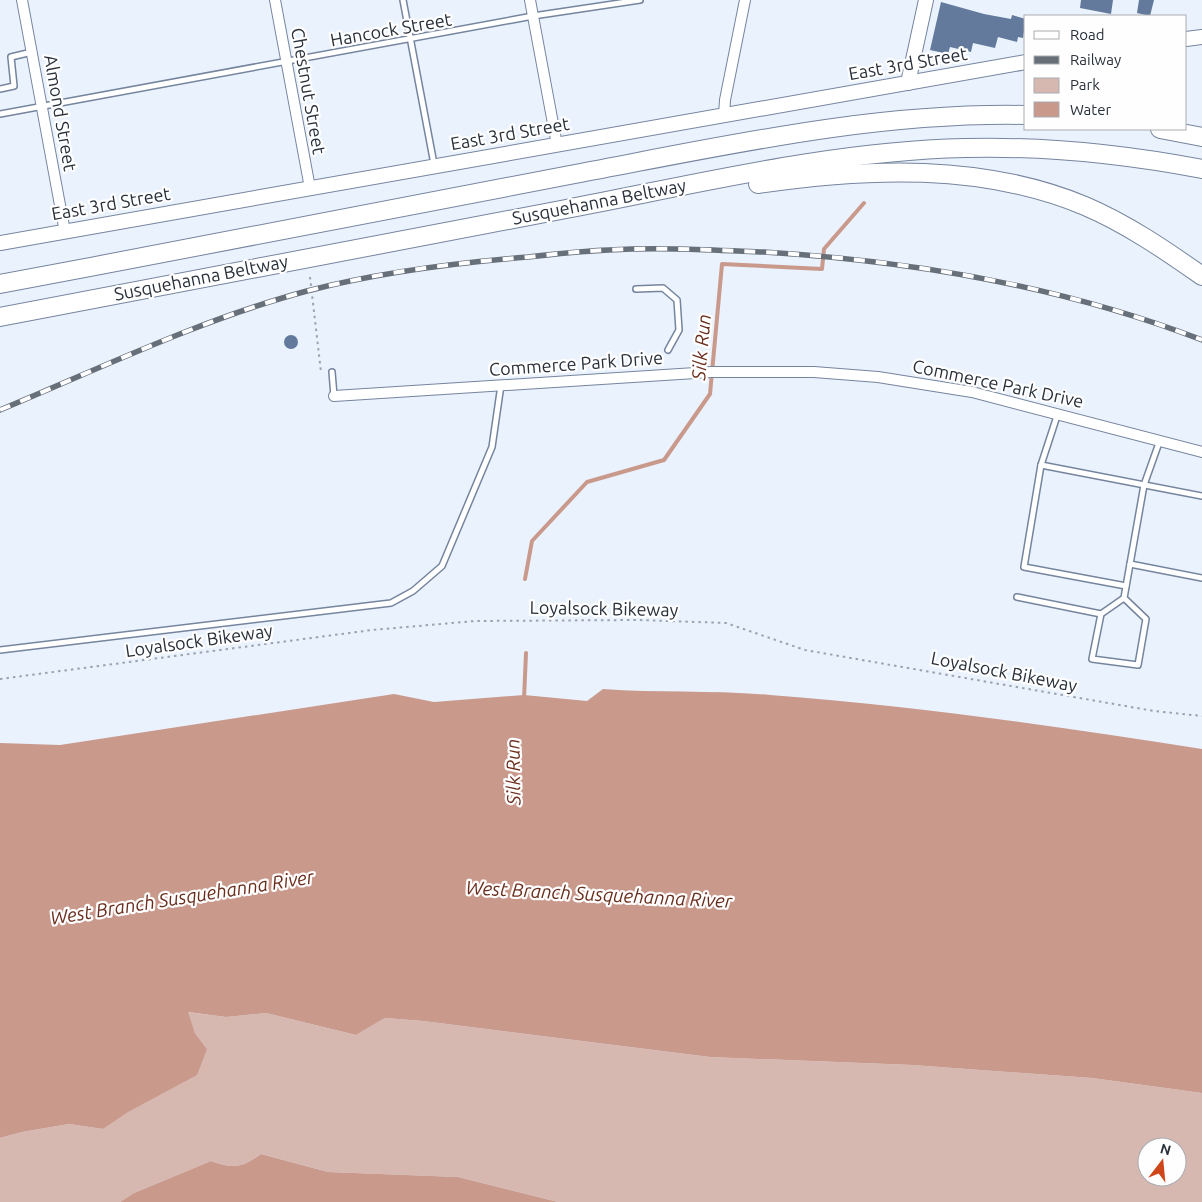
<svg xmlns="http://www.w3.org/2000/svg" width="1202" height="1202" font-family="Ubuntu,sans-serif">
<style>
.green{fill:#d7b8b0;fill-rule:evenodd}
.water{fill:#c9998c}
.lines{fill:none;stroke-linecap:round;stroke-linejoin:round}
.stream{stroke:#c9998c;stroke-width:4}
.building{fill:#637a9d}
.lane-casing{stroke:#75859e;stroke-width:8}
.street-casing{stroke:#75859e;stroke-width:12}
.secondary-casing{stroke:#75859e;stroke-width:16}
.highway-casing{stroke:#75859e;stroke-width:20}
.path{stroke:#9ba3ae;stroke-width:2;stroke-dasharray:2.5 4;stroke-linecap:butt}
.lane{stroke:#fff;stroke-width:5}
.street{stroke:#fff;stroke-width:10}
.secondary{stroke:#fff;stroke-width:14}
.highway{stroke:#fff;stroke-width:18}
.rail-casing{stroke:#676f79;stroke-width:5.5}
.rail{stroke:#fefefe;stroke-width:4;stroke-dasharray:11;stroke-linecap:butt}
.labels{text-anchor:middle;stroke-width:4.5;stroke-linejoin:round;paint-order:stroke}
.street-label{font-size:18px;fill:#29303a;stroke:#fefefe}
.water-label{font-size:19px;font-style:italic;fill:#6a2e1d;stroke:#fefefe}
</style>
<rect width="100%" height="100%" fill="#eaf2fd"/>
<!-- green -->
<path class="green" d="M187,1012L226,1017L266,1013L356,1035L385,1018L423,1021L710,1057L912,1065L1092,1078L1202,1093V1202H558L458,1177L328,1172L261,1154C242,1168 233,1169 211,1161L134,1193L120,1202H0V1138L22,1132L69,1124L103,1129L207,1049L195,1033ZM1147,1147H1177V1177H1147Z"/>
<!-- water -->
<g class="water">
<path d="M603,689C658,693 714,690 770,695C914,706 1058,726 1202,749V1093L1092,1078L912,1065L710,1057L423,1021L385,1018L356,1035L266,1013L226,1017L188,1012L195,1033L207,1049L197,1075L128,1112L103,1129L69,1124L22,1132L0,1138V743L60,745L394,694L434,702L524,695L587,701Z"/>
<path d="M261,1154L328,1172L458,1177L558,1202H120L134,1193L211,1161C233,1169 242,1168 261,1154Z"/>
</g>
<g class="lines">
<!-- stream -->
<g class="stream">
<polyline points="525,579 532,541 587,482 664,460 710,394 722,264 822,269 824,249 864,203"/>
<polyline points="524,699 526,653"/>
</g>
</g>
<!-- building -->
<g class="building">
<polygon points="1081,0 1113,0 1111,14 1080,8"/>
<polygon points="1139,0 1154,0 1150,16 1137,13"/>
<polygon points="941,2 984,14 1011,19 1012,15 1026,19 1023,38 1018,37 1017,42 998,37 995,48 973,43 971,52 950,47 948,54 930,50"/>
<circle cx="291" cy="342" r="7"/>
</g>
<g class="lines">
<!-- lane casing -->
<g class="lane-casing">
<g id="lane">
<polyline points="403,0 434,164"/>
<polyline points="0,89 14,86 11,57 32,52"/>
<polyline points="0,114 533,16 640,0"/>
<polyline points="636,289 663,288 677,300 679,330 668,350"/>
<polyline points="332,372 334,396"/>
<polyline points="1058,413 1041,465 1024,567 1126,586"/>
<polyline points="1041,465 1202,496"/>
<polyline points="1130,564 1202,578"/>
<polyline points="1017,597 1101,614"/>
<polyline points="1124,598 1146,619 1138,665 1092,659 1101,614 1124,598 1144,485 1160,440"/>
<polyline points="0,650 391,603 413,591 442,566 492,447 501,385"/>
</g>
</g>
<!-- street casing -->
<g class="street-casing">
<g id="street">
<polyline points="22,0 65,232"/>
<polyline points="275,0 310,188"/>
<polyline points="530,0 557,145"/>
<polyline points="724,115 725,100 745,0"/>
<polyline points="334,396 711,372 814,372 878,377 972,392 1202,452"/>
</g>
</g>
<!-- secondary casing -->
<g class="secondary-casing">
<g id="secondary">
<polyline points="1186,39 1202,37"/>
<polyline points="908,83 926,0"/>
<polyline points="0,243 1026,62"/>
</g>
</g>
<!-- highway casing -->
<g class="highway-casing">
<g id="highway">
<polyline points="1160,129 1202,137"/>
<path d="M758,184C867,168 982,163 1085,206C1127,224 1165,250 1202,276"/>
<path d="M0,284C192,248 384,211 575,174C724,146 873,112 1026,115"/>
<path d="M0,317C188,281 377,245 566,209C697,184 830,151 965,148C1045,146 1123,154 1202,169"/>
</g>
</g>
<!-- path -->
<g class="path">
<polyline points="310,277 321,372"/>
<polyline points="0,679 372,630 475,621 638,620 726,623 805,650 1154,711 1202,716"/>
</g>
<!-- lane -->
<use href="#lane" class="lane"/>
<!-- street -->
<use href="#street" class="street"/>
<!-- secondary -->
<use href="#secondary" class="secondary"/>
<!-- highway -->
<use href="#highway" class="highway"/>
<!-- rail casing -->
<g class="rail-casing">
<path id="rail" d="M0,410C101,368 202,319 307,291C380,272 454,263 528,257C555,254 582,251 609,250C661,247 713,250 764,252C913,261 1062,286 1202,340"/>
</g>
<!-- rail -->
<use href="#rail" class="rail"/>
</g>
<g class="labels">
<!-- street labels -->
<g class="street-label">
<text transform="translate(391 30) rotate(-10)" y="6">Hancock Street</text>
<text transform="translate(908 64) rotate(-10)" y="6">East 3rd Street</text>
<text transform="translate(308 91) rotate(80)" y="6">Chestnut Street</text>
<text transform="translate(60 113) rotate(80)" y="6">Almond Street</text>
<text transform="translate(510 134) rotate(-10)" y="6">East 3rd Street</text>
<text transform="translate(599 202) rotate(-11)" y="6">Susquehanna Beltway</text>
<text transform="translate(111 204) rotate(-10)" y="6">East 3rd Street</text>
<text transform="translate(201 278) rotate(-11)" y="6">Susquehanna Beltway</text>
<text transform="translate(576 364) rotate(-4)" y="6">Commerce Park Drive</text>
<text transform="translate(998 384) rotate(12)" y="6">Commerce Park Drive</text>
<text transform="translate(604 609) rotate(1)" y="6">Loyalsock Bikeway</text>
<text transform="translate(199 641) rotate(-8)" y="6">Loyalsock Bikeway</text>
<text transform="translate(1004 672) rotate(11)" y="6">Loyalsock Bikeway</text>
</g>
<!-- water labels -->
<g class="water-label">
<text transform="translate(701 347) rotate(-85)" y="7">Silk Run</text>
<text transform="translate(513 772) rotate(-91)" y="7">Silk Run</text>
<text transform="translate(599 894) rotate(3)" y="7">West Branch Susquehanna River</text>
<text transform="translate(182 897) rotate(-9)" y="7">West Branch Susquehanna River</text>
</g>
</g>
<!-- legend -->
<rect x="1024" y="15" width="162" height="115" fill="#fefefe" stroke="#a9acb0"/>
<rect x="1034" y="31" width="25" height="8" fill="#ffffff" stroke="#a9acb0"/>
<text x="1070" y="40" font-size="15" fill="#29303a">Road</text>
<rect x="1034" y="56" width="25" height="8" fill="#676f79" stroke="#a9acb0"/>
<text x="1070" y="65" font-size="15" fill="#29303a">Railway</text>
<rect x="1034" y="78" width="25" height="15" fill="#d7b8b0" stroke="#a9acb0"/>
<text x="1070" y="90" font-size="15" fill="#29303a">Park</text>
<rect x="1034" y="102" width="25" height="15" fill="#c9998c" stroke="#a9acb0"/>
<text x="1070" y="115" font-size="15" fill="#29303a">Water</text>
<!-- north arrow -->
<g transform="translate(1162 1162) rotate(16)"><circle r="24" fill="#fefefe" stroke="#a9acb0"/>
<path d="M0-4L9 19L0 12L-9 19Z" fill="#ce461a"/>
<text y="-8" font-size="14" font-weight="bold" text-anchor="middle" fill="#29303a">N</text>
</g>
</svg>
